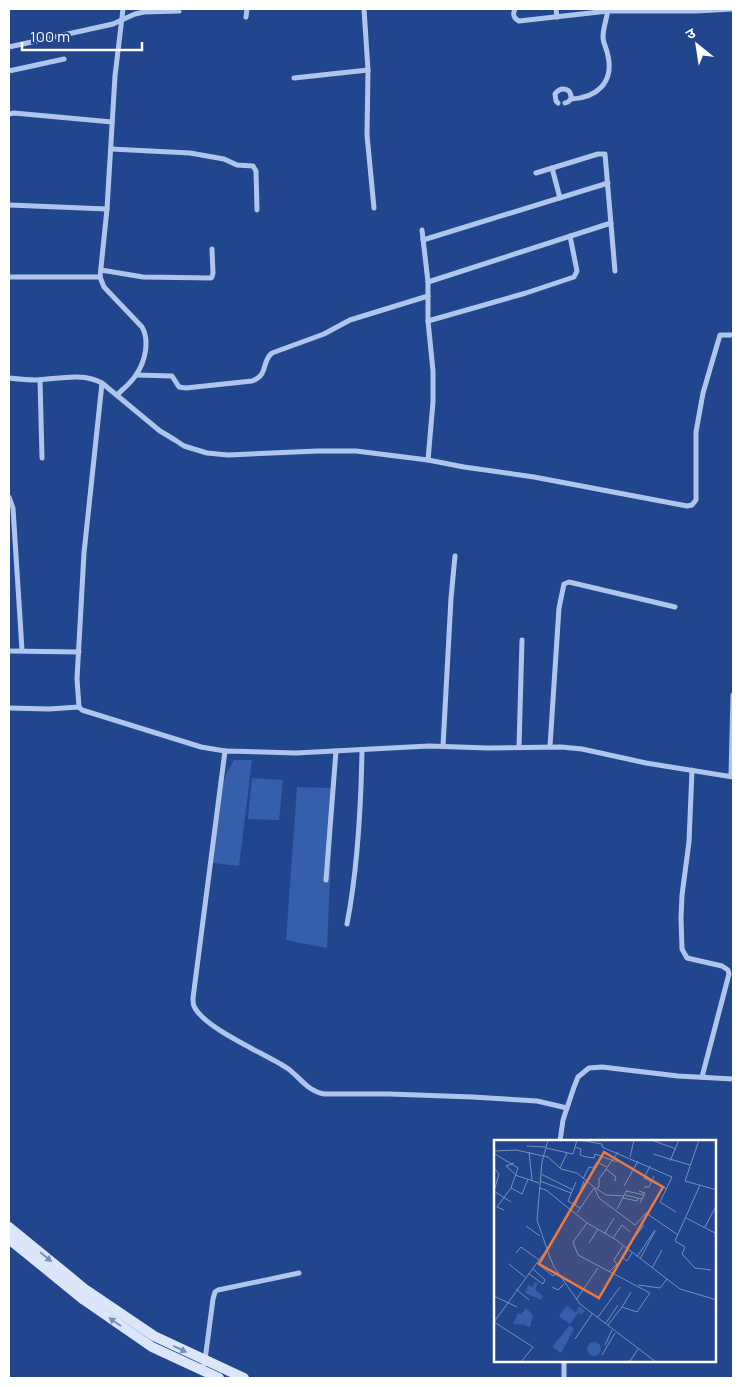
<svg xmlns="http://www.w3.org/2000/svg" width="742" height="1387" font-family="Manrope,'Noto Sans Devanagari',sans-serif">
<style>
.green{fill:#355eab}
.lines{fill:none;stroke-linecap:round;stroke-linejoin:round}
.street{stroke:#b0c5ec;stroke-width:5}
.secondary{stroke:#dce6f9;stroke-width:10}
.oneway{fill:#758ebe}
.inset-road{fill:none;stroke:#7a90bb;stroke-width:1}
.view{fill:#ed7a3d;fill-opacity:0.15;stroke:#ed7a3d;stroke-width:2.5}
.inset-edge{fill:none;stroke:#fff;stroke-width:2.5}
</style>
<rect width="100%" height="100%" fill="#21468e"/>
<!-- green -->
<g class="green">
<polygon points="234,760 252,760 239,866 213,863 223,785 227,772"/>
<polygon points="252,778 283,780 279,820 248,819"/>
<polygon points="297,787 334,788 327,948 286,940"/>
</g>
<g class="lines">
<!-- street -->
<g class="street">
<polyline points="364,9 368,70 367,135 374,208"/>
<path d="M515,9C512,15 514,18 519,21L608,11H696L733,9"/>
<polyline points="556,9 557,17"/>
<polyline points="246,17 247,9"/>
<polyline points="9,47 113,24 135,14 144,12 179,11"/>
<polyline points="9,71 64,59"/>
<polyline points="294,78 368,70"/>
<path d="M558,103L556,101L555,94C561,86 572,88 571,99"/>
<path d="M565,103L568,102L571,99C596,98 614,83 608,56C607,49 603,43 603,37C603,28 607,18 608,9"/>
<polyline points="9,114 14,113 112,122"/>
<polyline points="111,149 190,153 224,159 237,165 253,166 256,171 257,210"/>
<polyline points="552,168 560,198"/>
<polyline points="536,173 598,154 605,154 615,271"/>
<polyline points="9,205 107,209"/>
<polyline points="422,230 428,282 428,321 433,371 433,402 428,460"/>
<polyline points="423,240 608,183"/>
<polyline points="101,270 143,277 211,278 212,277 213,273 212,249"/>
<polyline points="9,277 100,277"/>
<polyline points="428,282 611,223"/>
<polyline points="428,321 526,293 574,277 577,271 570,236"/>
<path d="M137,375L172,376L179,387L186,388L252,381C269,375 261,362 272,353L324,334L350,320L428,296"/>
<path d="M9,378C18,379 27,380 36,380C58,379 82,372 102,383L160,431L175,440L184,446L207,453L228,455L318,451H356L428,460L464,467L534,477L687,506L692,505L696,500V432L703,393L720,335H733"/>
<polyline points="40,380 42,458"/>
<path d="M117,395C123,389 131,383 136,375C145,362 150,341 142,327L104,287L100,277L107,209L115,76L123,9"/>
<polyline points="9,497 13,508 22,650"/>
<polyline points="9,651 79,652"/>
<polyline points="79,707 77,679 84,553 102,383"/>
<polyline points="9,708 49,709 79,707 82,710 201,747 225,751"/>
<polyline points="443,746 451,598 455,556"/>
<polyline points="550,746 559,608 564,584 569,582 675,607"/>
<polyline points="519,747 522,640"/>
<polyline points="692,770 689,842 682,895 681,918 682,949 687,958 722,966 728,970 729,974 702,1077"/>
<polyline points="731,776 733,695"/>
<polyline points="326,880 336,751"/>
<path d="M347,924C358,867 361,808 362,750"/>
<path d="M567,1108L537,1101L472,1097L390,1094H324C307,1091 300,1077 287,1068C266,1054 203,1028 194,1006C193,1004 193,1000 193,998L225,751L296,753L429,746L488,748L561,747L582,749L646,763L733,777"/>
<polyline points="560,1141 563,1120 574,1087 578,1077 589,1068 602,1067 678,1076 733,1079"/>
<polyline points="202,1370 205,1360 213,1299 215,1292 218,1290 299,1273"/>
<polyline points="564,1378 564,1361"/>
</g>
<!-- secondary -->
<g class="secondary">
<polyline points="9,1227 86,1290 154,1336 244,1378"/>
<polyline points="9,1239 84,1300 152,1347 219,1378"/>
</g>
</g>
<!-- one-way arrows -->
<defs><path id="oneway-solid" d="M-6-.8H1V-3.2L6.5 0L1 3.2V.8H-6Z" transform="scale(1.25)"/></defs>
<g class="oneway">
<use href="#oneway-solid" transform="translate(46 1257) rotate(39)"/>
<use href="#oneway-solid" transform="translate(115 1322) rotate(-145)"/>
<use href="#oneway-solid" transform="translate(180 1349) rotate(25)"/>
</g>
<!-- overview -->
<g transform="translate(494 1140)">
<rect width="222" height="222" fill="#21468e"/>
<path d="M41,142L44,143L41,150L49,156L47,160L31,153L34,145L38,147ZM73,165L82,173L85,166L91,171L88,174L84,173L76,184L65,176ZM32,168L39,175L36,187L31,186L32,182L31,185L19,184L24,173L30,176L27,174ZM76,185L80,189L67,213L58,207ZM93 209a7 7 0 1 1 14 0a7 7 0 1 1-14 0Z" fill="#355eab"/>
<path class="inset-road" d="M85,0L108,4V7L178,37L166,62L182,72M205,0L191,41L223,50M160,1L182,9M33,6L51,7M81,7L87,9L86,15L92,17L100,18L101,14L123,22M52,8L79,14L83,0M0,11L22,10L54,17L67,29L83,33L100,47L105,58L141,85L152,73L184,95M35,12L38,40M1,14L24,28L17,48M159,14L196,25M136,17L140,0M176,21L185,0M20,23L12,26L21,34M156,26L150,38L173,49M0,28L5,34L0,51M66,28L73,13M112,29L122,37L121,41M47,34L79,50M21,35L45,43M89,39L95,27L99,28L103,22L113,27M46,41L77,53M82,42L74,61L86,68M206,45L181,101L191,107L188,114L201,128L217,130M130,46L144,21M150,47H155L160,36M45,48L52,50L93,83M101,49L105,47V39L124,12M103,49L112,55L130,56M0,51L17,62M132,51L150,55M145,51L151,53L146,63M131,55L148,59M129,58L143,61L144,58M81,66L90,41M123,69L133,50M10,70L3,67L17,48L28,54L34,39M83,73L100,48M192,78L223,94M32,86L46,96M211,87L223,64M111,93L120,78M119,98L128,85L136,92M95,103L104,89M132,109L150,85M53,110L60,127L86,164L162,222M134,110L129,118L133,121L138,113M22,113L27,107L45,120M143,117L161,90M146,119L161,91M43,123L59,136L63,133M15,124L31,137M158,128L168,110M116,131L123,124L120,120L129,106M35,134L49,144L51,140L39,129M144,145L166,148L173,139M58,147L64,150L70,144M22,149L35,160M0,156L23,167M82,160L104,128M128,167L137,152M104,177L126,147M0,182L39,207L27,222M0,182L53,109L43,80L48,22L54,0M112,183L124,165M114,185L128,167L143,172L156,153L84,115L79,102L93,83L121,99L186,149L223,160M81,199L98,174M111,205L118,190M108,215L121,193M129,222L136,221L144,209"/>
<path class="view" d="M110,12L169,47L105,158L45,124Z"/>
<rect width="222" height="222" class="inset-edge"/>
</g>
<!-- border -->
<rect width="742" height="1387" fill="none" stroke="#ffffff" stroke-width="20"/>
<!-- north arrow -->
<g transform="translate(697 45) rotate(330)" stroke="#21468e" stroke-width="4" paint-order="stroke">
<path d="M0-4L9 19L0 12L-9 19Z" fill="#ffffff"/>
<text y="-8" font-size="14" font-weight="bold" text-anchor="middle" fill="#ffffff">उ</text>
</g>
<!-- scale -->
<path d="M22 42v8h120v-8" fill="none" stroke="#ffffff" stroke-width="2.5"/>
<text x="30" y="42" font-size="15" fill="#ffffff" stroke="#21468e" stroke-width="4" paint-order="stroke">100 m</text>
</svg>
